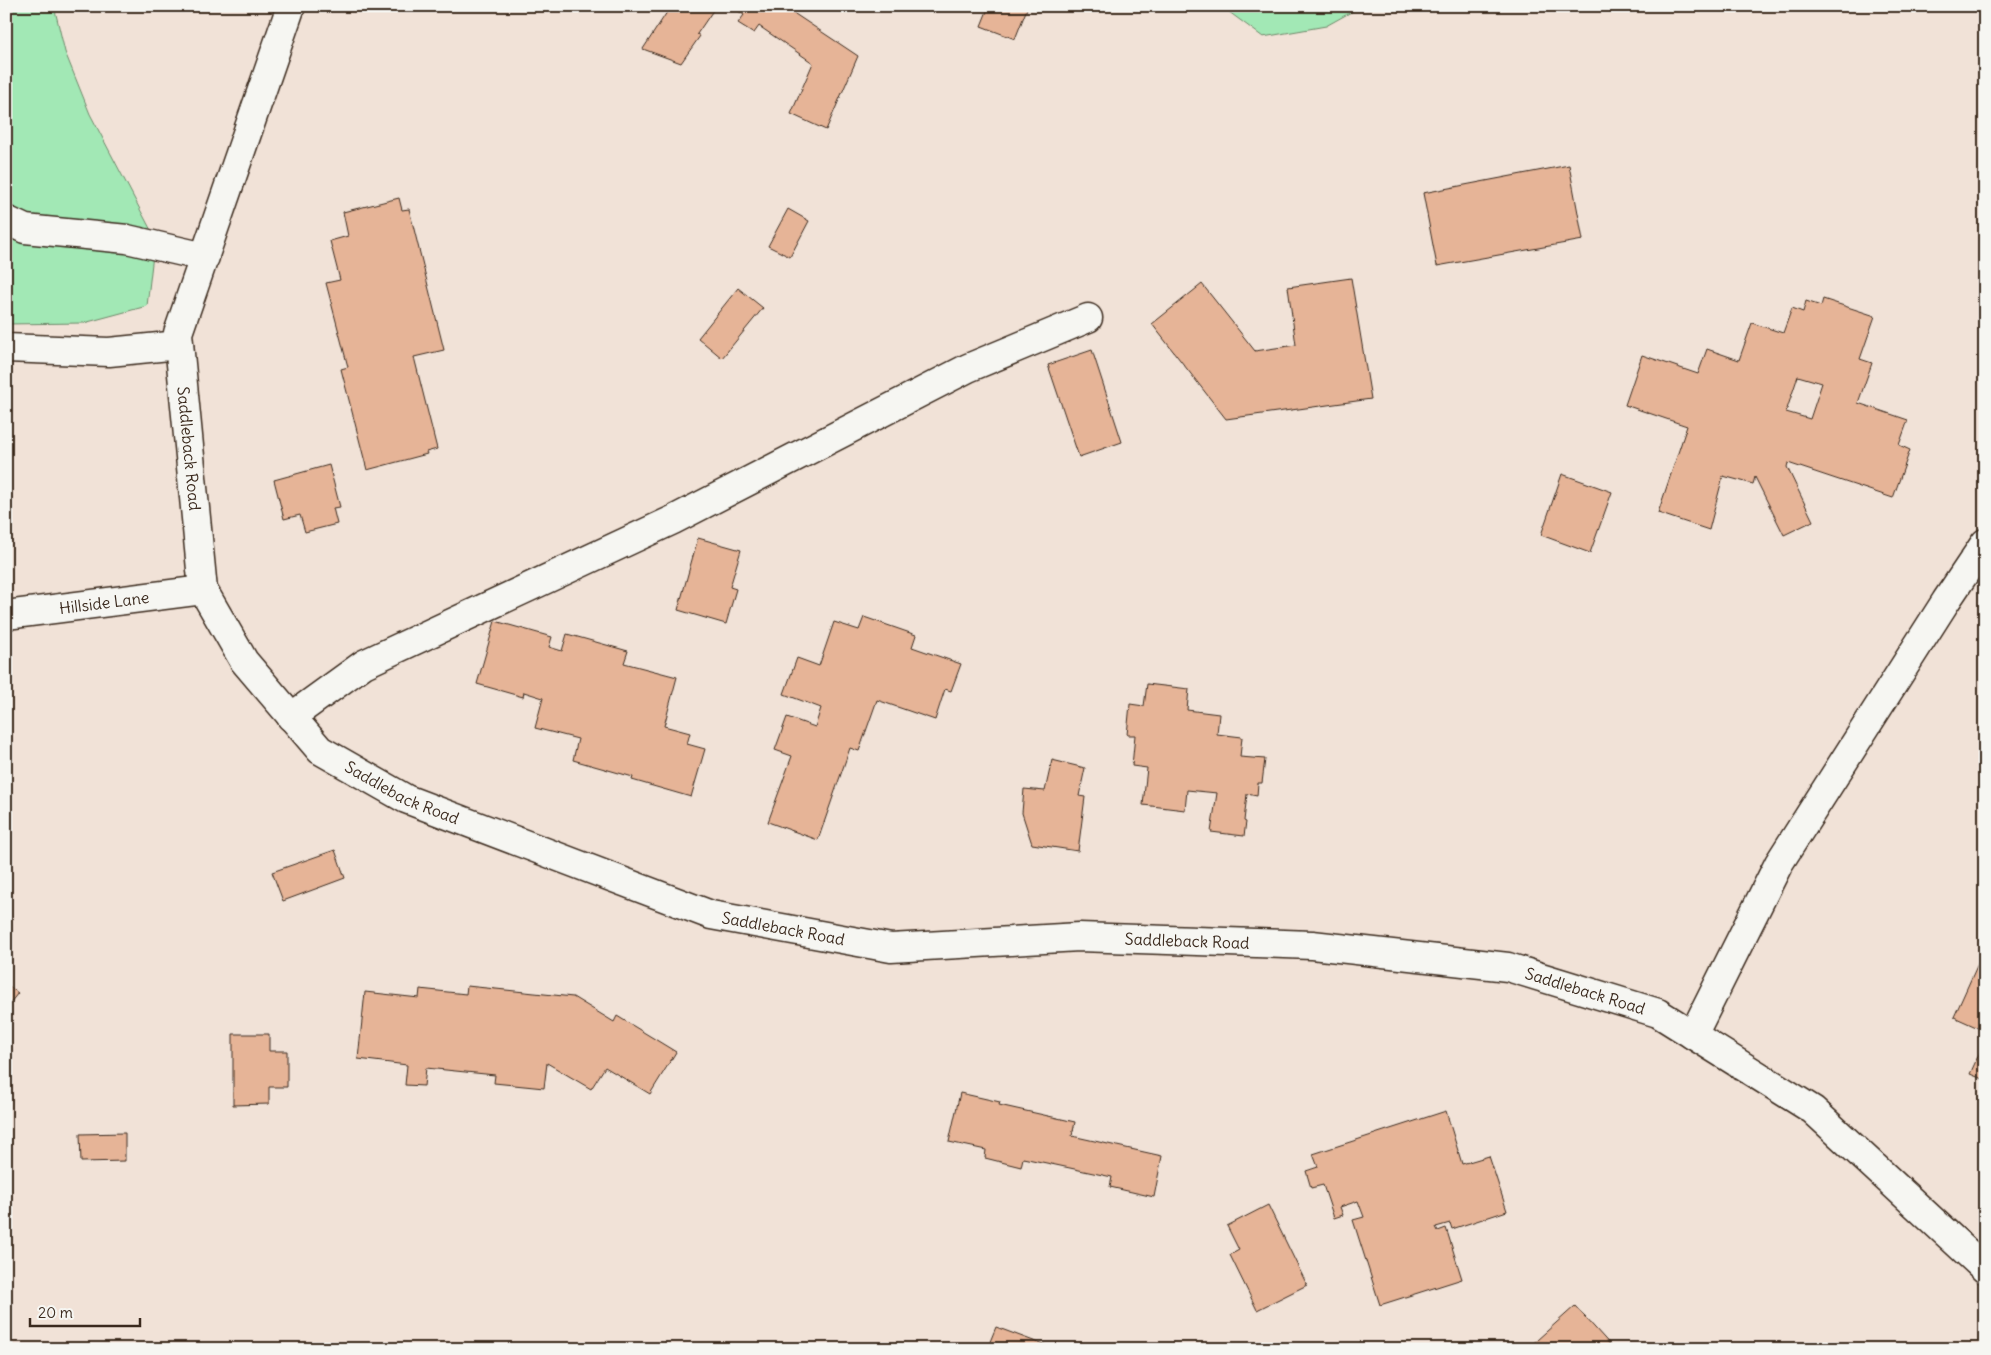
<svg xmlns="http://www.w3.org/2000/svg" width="1991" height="1355" font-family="Delius,sans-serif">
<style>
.grass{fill:#a2e8b5;stroke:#6e896a}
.building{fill:#e6b497;stroke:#3b2a1e;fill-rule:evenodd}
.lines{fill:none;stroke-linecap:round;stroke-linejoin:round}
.minor-casing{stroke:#3b2a1e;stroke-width:31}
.minor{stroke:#f6f6f2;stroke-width:28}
.labels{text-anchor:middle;stroke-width:5;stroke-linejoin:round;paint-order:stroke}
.street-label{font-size:16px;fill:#3b2a1e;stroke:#f6f6f2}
</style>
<rect width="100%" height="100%" fill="#f1e2d7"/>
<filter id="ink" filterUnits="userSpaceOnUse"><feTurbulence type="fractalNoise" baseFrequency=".02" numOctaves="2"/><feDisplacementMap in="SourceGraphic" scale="10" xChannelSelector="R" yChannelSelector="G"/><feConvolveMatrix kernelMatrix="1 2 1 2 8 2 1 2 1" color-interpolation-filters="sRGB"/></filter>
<g filter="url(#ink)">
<!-- grass -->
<g class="grass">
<polygon points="6,6 54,6 65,52 90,114 155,238 147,306 84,323 6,324"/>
<polygon points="1221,6 1362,6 1326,26 1263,37"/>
</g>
<!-- building -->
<g class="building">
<polygon points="671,6 716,6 697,34 700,36 681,63 643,49"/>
<polygon points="731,6 783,6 858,56 826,130 791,114 813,63 759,26 754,33 738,23 744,15"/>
<polygon points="989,6 1028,6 1015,39 981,26"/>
<polygon points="1569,165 1583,240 1437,266 1423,193"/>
<polygon points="399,198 402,210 409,209 444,350 414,357 437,449 426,452 427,454 367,470 341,369 348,367 326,283 340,280 330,241 348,236 343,212"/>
<polygon points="788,209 809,221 790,257 768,246"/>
<polygon points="1351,278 1371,399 1226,419 1152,324 1202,284 1255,351 1296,345 1288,287"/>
<polygon points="738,288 763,308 722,358 698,338"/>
<path d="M1823,299L1875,316L1860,359L1872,363L1858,403L1908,420L1899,445L1910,450L1893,498L1788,463L1787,467L1813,521L1784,535L1755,477L1753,484L1723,476L1709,530L1658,513L1687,426L1625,405L1642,355L1698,374L1707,349L1739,360L1752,323L1783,333L1792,308L1803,312L1806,301L1821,306ZM1798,376L1822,383L1810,419L1786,412Z"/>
<polygon points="1092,350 1122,442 1079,457 1048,365"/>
<polygon points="329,465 340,507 333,508 337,524 305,532 300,515 284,519 274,480"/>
<polygon points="1562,474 1612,492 1590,553 1541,535"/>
<polygon points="698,538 741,550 730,587 736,589 726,624 678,610"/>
<polygon points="864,617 916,635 912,647 961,664 951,691 945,689 935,720 877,700 859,751 850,748 818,840 768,822 792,756 775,750 787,717 815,727 821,708 784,694 797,658 819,666 834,622 859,630"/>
<polygon points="495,621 552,637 549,647 562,651 567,634 628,651 624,663 677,677 664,726 690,733 687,744 705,749 691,797 632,780 633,777 573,760 578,739 535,728 543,698 524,692 523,697 477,684"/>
<polygon points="1147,684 1189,689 1187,710 1219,714 1217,734 1242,737 1240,757 1265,759 1262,783 1258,783 1257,796 1247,794 1244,821 1246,822 1244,836 1211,832 1217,793 1187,790 1185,810 1143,805 1147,768 1132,766 1135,735 1127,735 1130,704 1144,706"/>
<polygon points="1052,760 1085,768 1079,796 1085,797 1078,851 1032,844 1022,813 1024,789 1045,791"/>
<polygon points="335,850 345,878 283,901 272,872"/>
<polygon points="1981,957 1985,959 1985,1031 1954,1017"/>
<polygon points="6,984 18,993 6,1008"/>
<polygon points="467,986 573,997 614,1022 617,1016 676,1052 650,1094 605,1067 591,1089 547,1063 544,1088 494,1083 495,1075 426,1068 424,1086 405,1085 407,1065 358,1059 365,992 419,998 420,989 466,994"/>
<polygon points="233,1034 269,1034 269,1051 287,1051 287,1087 269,1087 269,1104 233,1105"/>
<polygon points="1985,1041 1985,1080 1970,1074"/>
<polygon points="960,1093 1000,1102 999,1105 1075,1122 1072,1136 1162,1156 1154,1197 1110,1187 1112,1177 1023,1158 1021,1167 985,1158 986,1150 949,1142"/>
<polygon points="1446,1111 1462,1164 1489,1156 1507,1211 1452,1229 1450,1223 1436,1227 1438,1231 1446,1228 1462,1279 1380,1305 1353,1220 1364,1217 1358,1201 1340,1207 1343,1215 1334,1218 1323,1185 1311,1188 1306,1171 1318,1167 1313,1154"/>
<polygon points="125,1133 125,1161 81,1162 80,1134"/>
<polygon points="1268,1205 1307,1285 1257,1310 1230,1255 1239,1250 1227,1226"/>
<polygon points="1575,1306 1614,1349 1527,1349"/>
<polygon points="996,1327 1055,1349 987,1349"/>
</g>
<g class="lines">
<!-- minor casing -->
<g class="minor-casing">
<g id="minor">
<path id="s1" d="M291,6L178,333L203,590L244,661L320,750L406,799L711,915L891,948L1079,937L1312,945L1508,967L1658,1013L1813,1110L1985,1269"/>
<polyline points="6,220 25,229 127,239 205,257"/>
<polyline points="6,348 109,352 179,345"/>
<path id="s2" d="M6,615L203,590"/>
<polyline points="291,717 364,664 673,520 968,368 1088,318"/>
<polyline points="1693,1035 1779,863 1946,601 1985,543"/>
</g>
</g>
<!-- minor -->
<use href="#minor" class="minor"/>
</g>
</g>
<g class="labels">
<!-- street labels -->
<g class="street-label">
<text dy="6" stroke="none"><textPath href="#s1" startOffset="462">Saddleback Road</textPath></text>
<text dy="6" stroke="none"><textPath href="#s2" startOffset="99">Hillside Lane</textPath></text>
<text dy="6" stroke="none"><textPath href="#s1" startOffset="896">Saddleback Road</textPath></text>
<text dy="6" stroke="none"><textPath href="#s1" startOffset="1302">Saddleback Road</textPath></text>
<text dy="6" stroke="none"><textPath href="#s1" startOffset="1708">Saddleback Road</textPath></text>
<text dy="6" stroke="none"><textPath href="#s1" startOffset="2111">Saddleback Road</textPath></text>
</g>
</g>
<!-- margin -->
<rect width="1991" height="1355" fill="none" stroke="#f6f6f2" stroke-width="25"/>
<rect x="12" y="12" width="1966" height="1330" fill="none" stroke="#3b2a1e" stroke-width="2" filter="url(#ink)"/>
<!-- scale -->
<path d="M30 1318v8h110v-8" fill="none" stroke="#3b2a1e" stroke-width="2.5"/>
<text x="38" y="1318" font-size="15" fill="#3b2a1e" stroke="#f6f6f2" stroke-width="4" paint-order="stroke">20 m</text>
</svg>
